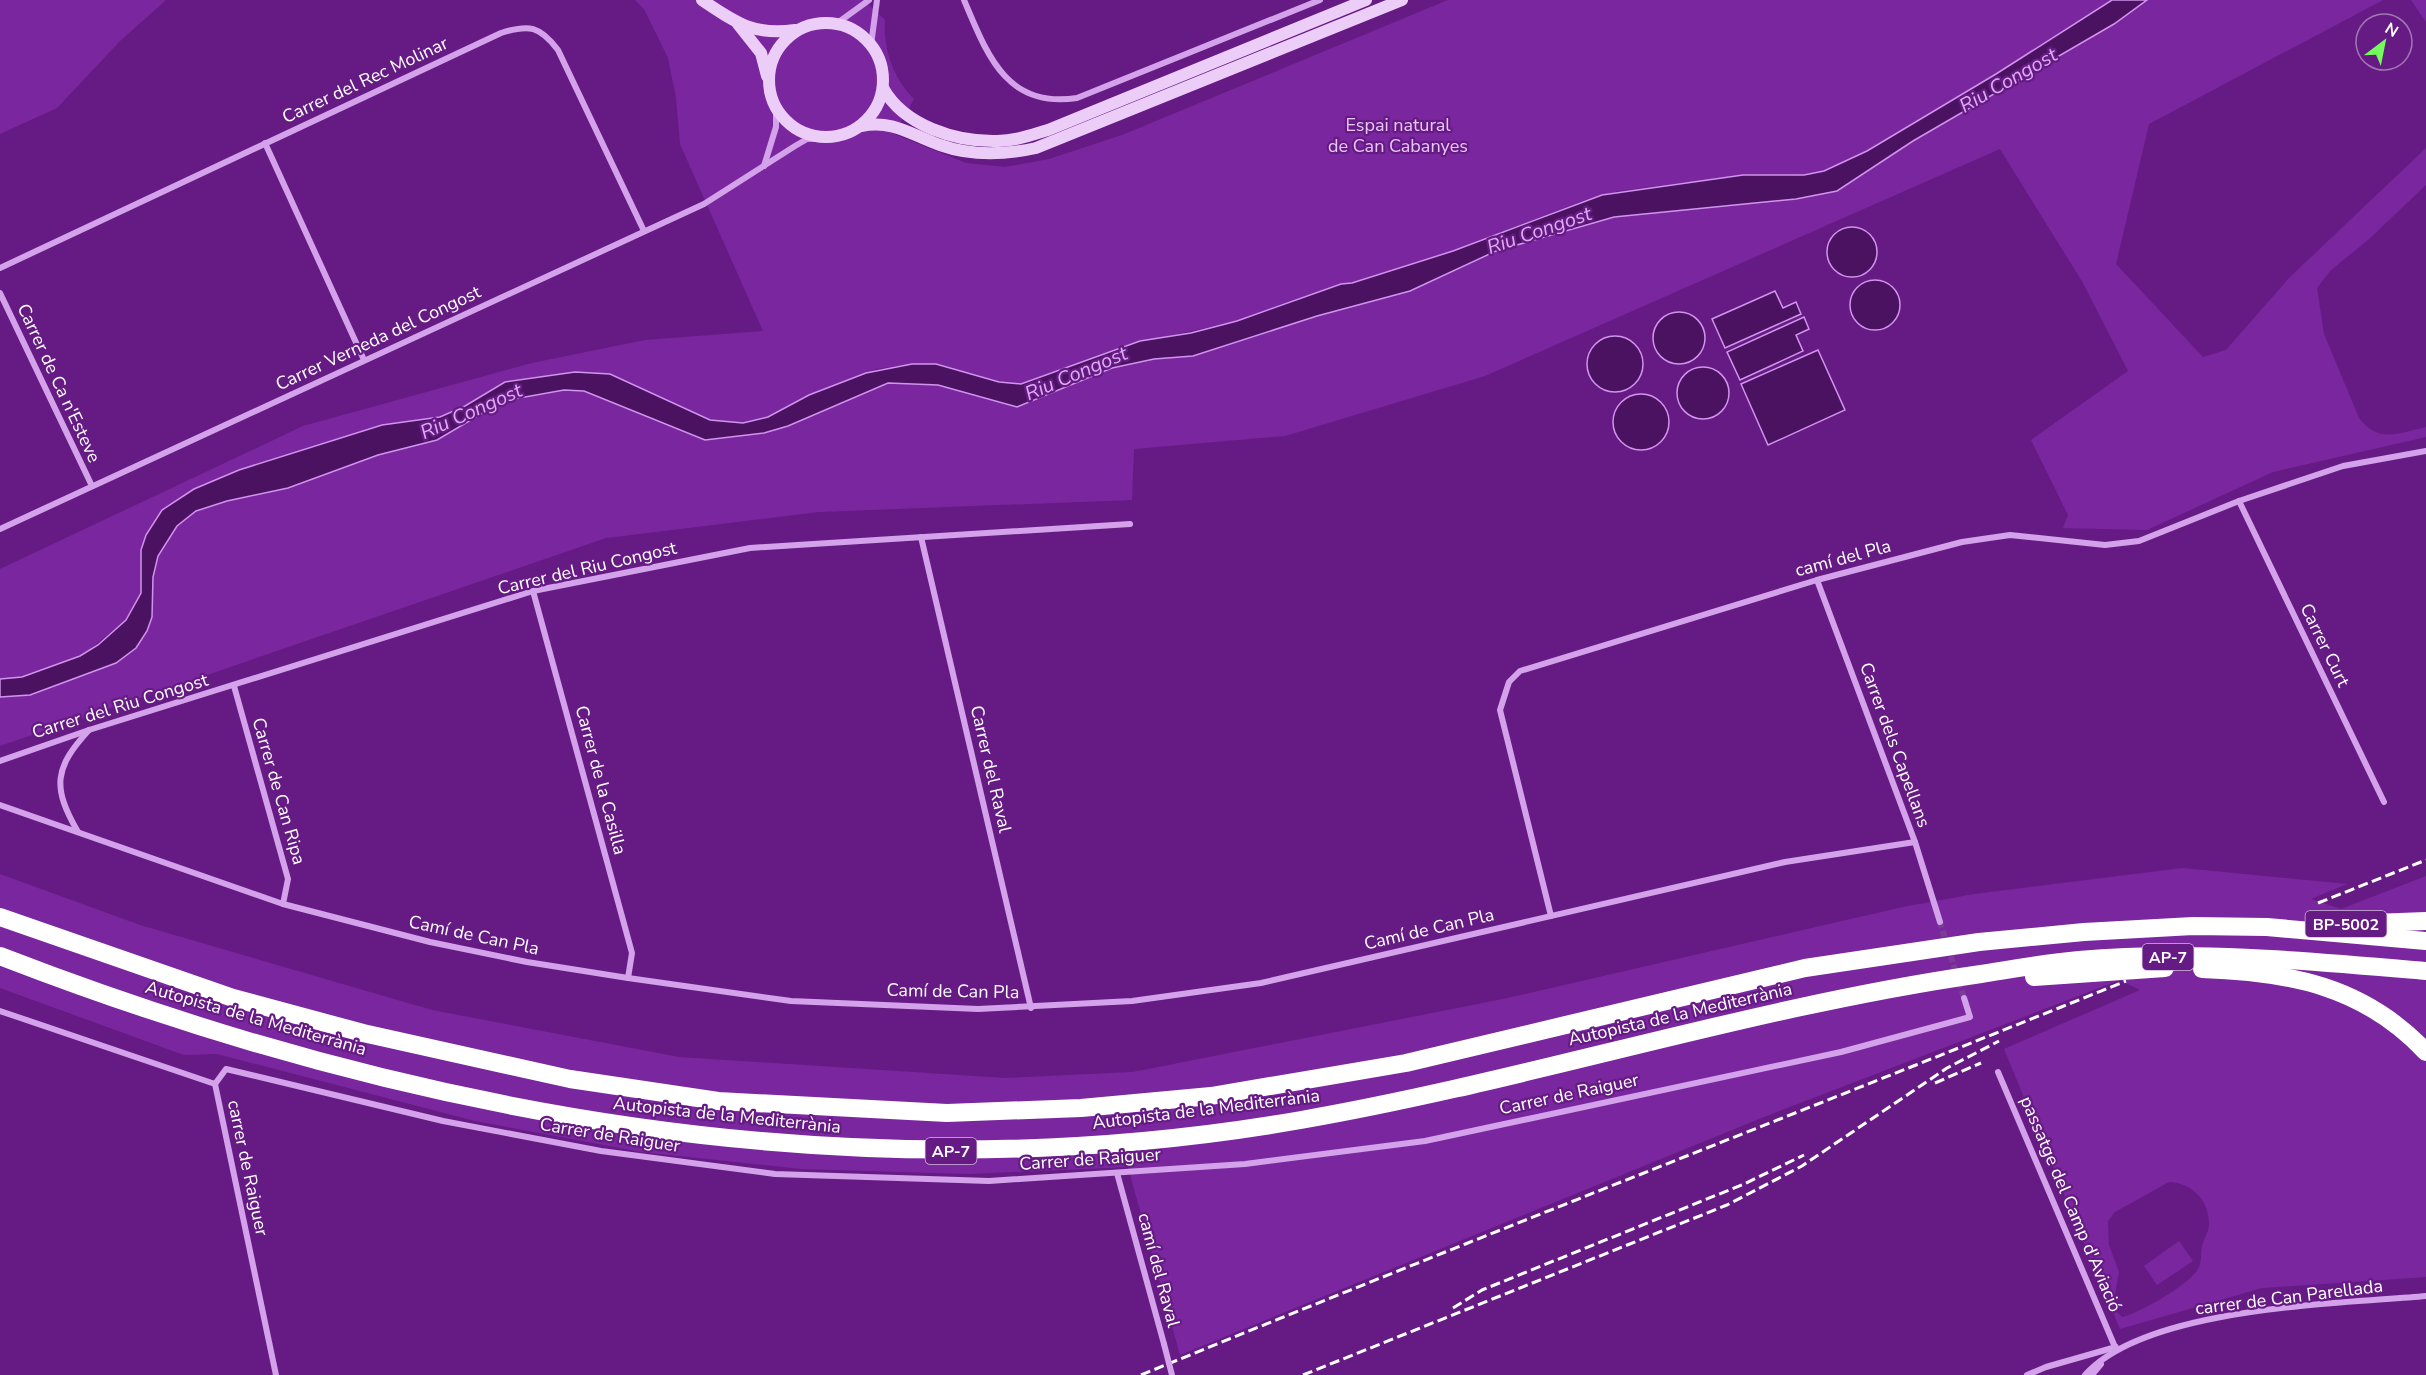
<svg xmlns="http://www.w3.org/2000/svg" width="2426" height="1375" font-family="'Nunito Sans',sans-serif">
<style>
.green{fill:#7a279f;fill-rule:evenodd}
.water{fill:#4c1262;stroke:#d194ed;stroke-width:1.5}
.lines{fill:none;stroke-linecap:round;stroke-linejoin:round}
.street-tunnel{stroke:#7d3d96;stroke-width:6;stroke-dasharray:6 3;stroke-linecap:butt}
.street{stroke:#d4a1eb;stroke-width:6}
.secondary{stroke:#eccdf8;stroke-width:12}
.highway{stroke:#fff;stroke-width:18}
.rail{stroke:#fff;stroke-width:3;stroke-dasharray:10 4.5;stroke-linecap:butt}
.street-bridge{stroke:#d4a1eb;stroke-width:6}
.labels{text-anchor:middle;stroke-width:4.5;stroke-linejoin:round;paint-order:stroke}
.shield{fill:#661b84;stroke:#d1bbda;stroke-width:1.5}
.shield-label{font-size:16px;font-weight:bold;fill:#fff}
.street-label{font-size:18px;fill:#fff;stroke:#661b84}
.park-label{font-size:18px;fill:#e9c6f8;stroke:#661b84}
.water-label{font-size:20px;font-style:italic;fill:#ddacf3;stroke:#661b84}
</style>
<rect width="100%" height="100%" fill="#661b84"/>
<!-- green -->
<g class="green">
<polygon points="0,0 166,0 120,41 57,108 0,134"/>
<path d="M635,0H864L885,20C883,49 893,78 914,99L894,134L966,163L1005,167L1049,159L1122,135L1448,0H2112L1996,74L1867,151L1824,171L1804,175L1753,174L1618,191L1585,200L1453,251L1352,283L1341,284L1237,321L1131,344L1021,384L999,382L936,364H912L876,369L809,395L764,419L743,423L710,420L610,374L575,372L505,382L465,406L440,417L381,425L239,470L194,489L162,510L146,535L141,550V593L126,620L84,654L22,677L0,679V569L303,426L532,363L645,340L763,331L680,144L676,98L668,58L644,9Z"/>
<path d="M2147,0H2383L2149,124L2116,264L2203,357L2226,350L2289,278L2426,148V185L2368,240L2331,270L2317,288L2324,334L2359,418C2379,444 2398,433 2426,427V437L2273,472L2147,530L2063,528L2068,515L2031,440L2128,371L2083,283L2000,149L1485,376L1285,436L1134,449L1132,500L819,512L606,538L0,746V697L40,690L85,674L116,663L136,648L152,608L153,577L158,556L177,526L196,511L232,499L288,488L378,455L437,440L503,401L564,390L584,391L705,440L764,433L788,426L888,383L938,385L1017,407L1112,368L1154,359L1193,356L1317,316L1410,291L1496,251L1614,217L1796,199L1837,191L1913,141L2114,24Z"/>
<polygon points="2411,0 2426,0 2426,22"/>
<path d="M2182,868L2347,884L2311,899L2341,909L2426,876V1277L2262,1288L2120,1329L2004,1049L2140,990L2120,980L1764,1117L1180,1355L1128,1167L969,1174L801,1169L641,1152L475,1121L217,1054L184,1055L0,988V874L140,925L432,1010L679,1057L1005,1078L1133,1072L1503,999L1903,907L1974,894ZM2169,1182C2192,1183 2209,1200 2209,1224C2209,1232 2204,1238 2202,1246C2200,1255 2203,1263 2196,1272C2187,1285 2139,1314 2122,1317L2116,1311L2114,1300L2119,1272L2109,1245L2108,1221L2115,1212Z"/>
<polygon points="2179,1241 2193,1261 2157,1285 2144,1266"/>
</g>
<!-- water -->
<g class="water">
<polygon points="2112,0 2147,0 2114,24 1913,141 1837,191 1796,199 1614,217 1496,251 1410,291 1317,316 1193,356 1154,359 1112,368 1017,407 938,385 888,383 788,426 764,433 705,440 584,391 564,390 503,401 437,440 378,455 288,488 227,501 196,511 177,526 158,556 153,577 152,617 147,631 136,648 116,663 30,695 0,697 0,679 22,677 80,656 98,645 126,620 141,593 141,550 146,535 162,510 194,489 239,470 382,425 440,417 465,406 505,382 575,372 610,374 710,420 743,423 768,417 809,395 866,373 912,364 936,364 999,382 1021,384 1140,341 1191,333 1237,321 1341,284 1352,283 1453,251 1602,195 1743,175 1804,175 1824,171 1867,151 1996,74"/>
<circle cx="1852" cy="252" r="25"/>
<circle cx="1875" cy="305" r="25"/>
<polygon points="1775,291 1783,308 1796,302 1801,314 1725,348 1712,319"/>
<circle cx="1679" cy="338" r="26"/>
<polygon points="1804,317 1809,329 1796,335 1803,351 1740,380 1727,352"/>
<circle cx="1615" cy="364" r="28"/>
<polygon points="1818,350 1845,410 1768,445 1741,384"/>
<circle cx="1703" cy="393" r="26"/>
<circle cx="1641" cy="422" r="28"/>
</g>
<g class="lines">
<!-- street-tunnel -->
<polyline class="street-tunnel" points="1940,922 1964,998"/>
<!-- street -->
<g class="street">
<path d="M964,0C987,54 1006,109 1077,98L1320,0"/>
<polyline points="836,24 869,0"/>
<polyline points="871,45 877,0"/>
<polyline points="265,143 364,360"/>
<polyline points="764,166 776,127 776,107"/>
<path d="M0,268L501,33C529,24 540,26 558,50L644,231"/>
<polyline points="0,293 92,486"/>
<polyline points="2239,501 2384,802"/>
<polyline points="0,529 704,204 795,146 807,139 826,138"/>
<polyline points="921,537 1031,1008"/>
<polyline points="1817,580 1915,842 1940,922"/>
<polyline points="533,591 632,953 628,978"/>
<polyline points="234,686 288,879 283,904"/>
<polyline points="0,761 89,730 533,591 750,548 1130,524"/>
<polyline points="0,805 283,904 430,942 527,962 628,978 791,1001 978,1009 1132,1001 1261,983 1785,862 1915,842"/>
<path d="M78,832C52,787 54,768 89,730"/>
<polyline points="1551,916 1500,710 1509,682 1520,671 1817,580 1962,542 2010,535 2105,545 2139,541 2239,501 2343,466 2426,451"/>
<polyline points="0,1011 215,1084 276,1375"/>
<polyline points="1998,1072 2115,1347"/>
<polyline points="215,1084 226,1069 443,1121 601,1151 775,1174 989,1181 1245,1164 1425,1141 1841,1052 1970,1017 1964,998"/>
<polyline points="1117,1173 1164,1344"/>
<polyline points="2027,1375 2046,1367 2116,1347"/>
<path d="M2085,1375C2146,1307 2337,1304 2426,1296"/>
<polyline points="2092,1375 2101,1364"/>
</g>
<!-- secondary -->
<g class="secondary">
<path d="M702,0C735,22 753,36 795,30"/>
<circle cx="826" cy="80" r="57"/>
<polyline points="738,24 761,53 767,76"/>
<path d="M883,88C904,126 956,142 997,141C1015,141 1031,135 1048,130L1366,0"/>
<path d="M861,126C894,120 909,134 940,145C971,156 1004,155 1036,148L1402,0"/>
</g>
<!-- highway -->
<g class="highway">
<polyline points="0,917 233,998 363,1033 570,1079 718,1101 947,1113 1081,1108 1211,1096 1406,1063 1805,968 1979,942 2084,932 2193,926 2267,927 2426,941"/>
<polyline points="2347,924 2426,921"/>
<path d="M0,956C416,1117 858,1197 1301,1120C1530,1080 1751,1007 1981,974C2013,969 2046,963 2079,960C2194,950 2311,961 2426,971"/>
<path d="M2202,969C2290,972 2364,986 2426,1052"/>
<polyline points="2034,977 2165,968"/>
</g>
<!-- rail -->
<g class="rail">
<polyline points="2318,903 2426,860"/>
<polyline points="1935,1083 1981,1063"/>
<polyline points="1453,1308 1482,1290 1744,1184 1804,1155"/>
<path d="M1141,1375C1468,1241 1798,1113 2126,981"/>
<polyline points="1303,1375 1727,1205 1802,1166 1947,1068 1999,1041"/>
</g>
<!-- street-bridge -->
<polyline class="street-bridge" points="1164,1344 1172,1375"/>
</g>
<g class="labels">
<!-- shield labels -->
<g class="shield">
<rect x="2305.5" y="911" width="81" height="26" rx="4.5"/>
<rect x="2142.5" y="944" width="51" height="26" rx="4.5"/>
<rect x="925.5" y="1138" width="51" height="26" rx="4.5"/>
</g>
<g class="shield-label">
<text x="2346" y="930">BP-5002</text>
<text x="2168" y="963">AP-7</text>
<text x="951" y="1157">AP-7</text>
</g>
<!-- street labels -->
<g class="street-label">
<text transform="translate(365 80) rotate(-25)" y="6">Carrer del Rec Molinar</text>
<text transform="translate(378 338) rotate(-25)" y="6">Carrer Verneda del Congost</text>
<text transform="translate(59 383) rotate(65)" y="6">Carrer de Ca n'Esteve</text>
<text transform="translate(1843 558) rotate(-15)" y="6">camí del Pla</text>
<text transform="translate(587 568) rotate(-13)" y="6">Carrer del Riu Congost</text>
<text transform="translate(2325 645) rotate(64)" y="6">Carrer Curt</text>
<text transform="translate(120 706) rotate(-17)" y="6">Carrer del Riu Congost</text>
<text transform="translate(1895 745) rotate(70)" y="6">Carrer dels Capellans</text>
<text transform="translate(991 769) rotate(77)" y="6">Carrer del Raval</text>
<text transform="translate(601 780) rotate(75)" y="6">Carrer de la Casilla</text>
<text transform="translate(279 791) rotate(74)" y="6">Carrer de Can Ripa</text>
<text transform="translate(1429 929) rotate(-13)" y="6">Camí de Can Pla</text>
<text transform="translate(474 935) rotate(12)" y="6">Camí de Can Pla</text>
<text transform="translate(953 991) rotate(1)" y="6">Camí de Can Pla</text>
<text transform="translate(1680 1014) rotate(-13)" y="6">Autopista de la Mediterrània</text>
<text transform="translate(256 1018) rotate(16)" y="6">Autopista de la Mediterrània</text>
<text transform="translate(1569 1094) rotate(-12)" y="6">Carrer de Raiguer</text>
<text transform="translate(1206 1109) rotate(-7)" y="6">Autopista de la Mediterrània</text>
<text transform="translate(727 1115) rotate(6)" y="6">Autopista de la Mediterrània</text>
<text transform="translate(610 1135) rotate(9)" y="6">Carrer de Raiguer</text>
<text transform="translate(1090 1159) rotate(-4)" y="6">Carrer de Raiguer</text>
<text transform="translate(248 1168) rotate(78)" y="6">carrer de Raiguer</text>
<text transform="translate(2071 1204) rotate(67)" y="6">passatge del Camp d'Aviació</text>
<text transform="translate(1159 1270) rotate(75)" y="6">camí del Raval</text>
<text transform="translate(2289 1297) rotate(-7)" y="6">carrer de Can Parellada</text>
</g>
<!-- park labels -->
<g class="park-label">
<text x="1398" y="131">Espai natural<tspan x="1398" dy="21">de Can Cabanyes</tspan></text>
</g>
<!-- water labels -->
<g class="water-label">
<text transform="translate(2008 80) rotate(-30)" y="7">Riu Congost</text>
<text transform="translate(1539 230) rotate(-19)" y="7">Riu Congost</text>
<text transform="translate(1076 373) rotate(-23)" y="7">Riu Congost</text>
<text transform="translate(471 411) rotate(-24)" y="7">Riu Congost</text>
</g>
</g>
<!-- north arrow -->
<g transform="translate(2384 42) rotate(32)"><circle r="28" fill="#661b84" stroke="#a376b5" stroke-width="1.5"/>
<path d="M0-4.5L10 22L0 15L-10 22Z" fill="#74fc5d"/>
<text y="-9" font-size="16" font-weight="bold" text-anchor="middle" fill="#ffffff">N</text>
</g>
</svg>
